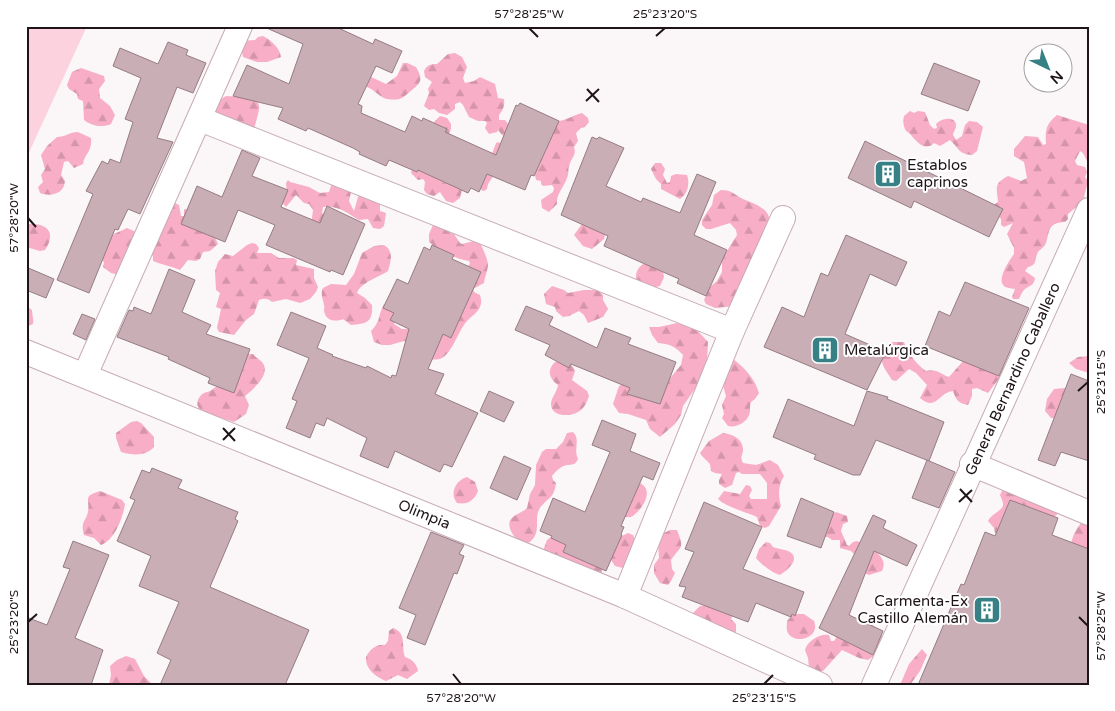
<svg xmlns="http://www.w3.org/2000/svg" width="1115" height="711" font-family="'Varela Round',sans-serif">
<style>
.grass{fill:#fdd2df}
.forest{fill:url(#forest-firs)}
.building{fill:#c9aeb6;stroke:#957c83}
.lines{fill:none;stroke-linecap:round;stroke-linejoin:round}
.street-casing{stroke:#c6abb4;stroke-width:26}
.street{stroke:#fff;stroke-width:24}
.ticks{fill:none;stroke:#1f1518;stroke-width:2}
.labels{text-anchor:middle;stroke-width:4;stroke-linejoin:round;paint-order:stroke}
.poi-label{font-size:15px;fill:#1f1518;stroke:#fff;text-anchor:start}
.street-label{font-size:15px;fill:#1f1518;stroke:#fff}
.neatline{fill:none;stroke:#1f1518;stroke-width:2}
.ticks-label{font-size:12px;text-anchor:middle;fill:#1f1518}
</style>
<defs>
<pattern id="forest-firs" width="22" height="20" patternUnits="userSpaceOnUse" patternTransform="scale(1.25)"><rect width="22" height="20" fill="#f8aec6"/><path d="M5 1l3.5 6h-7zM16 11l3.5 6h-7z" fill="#d495a9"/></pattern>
</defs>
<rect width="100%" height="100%" fill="#fbf6f7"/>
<!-- grass -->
<polygon class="grass" points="26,26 87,26 26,159"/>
<!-- forest -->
<g class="forest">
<path d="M263,36C271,40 280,48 281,57L267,62H257L243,57L240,41L255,40L258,37Z"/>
<path d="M455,53L462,57L467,67L463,78L465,83L474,81L480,77L495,84L498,98L504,99C505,106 503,110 499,115V120H505L512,129L506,136L502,135L498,130L497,132L489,134L485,128L487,123L485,121H478L469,117L463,105L460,102L455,104V109L447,115L439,113L434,109L429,110L424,106L429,93L428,89L432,82L425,77L424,71C427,65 430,64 437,64L448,54Z"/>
<path d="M403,63H407L416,67C423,79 422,82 412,90C402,98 402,101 387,99C378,97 373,87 363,86L369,76L386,84L397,76Z"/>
<path d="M81,68L104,76L105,81L99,89L100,98L110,106L115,115L111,124C103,128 91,126 84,120L83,101L78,99L77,94L69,89L67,85L72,72Z"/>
<path d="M226,96C235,97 257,94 259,106C260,110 255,124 254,130L214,116L212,109L218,101Z"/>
<path d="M910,111L914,113L918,111L925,112L930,125L934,129L937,128L936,124C941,118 957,115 956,127C955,130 953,133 953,135L956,140L962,136L965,125L969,121L977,122L983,127L977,151L972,155C958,154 959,148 950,140L940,146L934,143C925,152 917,142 911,135C908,131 907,133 905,129C903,125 903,120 904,116Z"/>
<path d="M582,113L588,118L589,122L585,127L581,128L576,133L578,141L574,147C577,155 571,158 569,166C568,169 569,174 567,178C564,187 556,194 557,204L549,212L542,208L541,200L553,192L554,188L552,185L543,186L541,184V181L536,180L533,165L537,158L547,149L542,138L559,121C567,120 573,115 582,113Z"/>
<path d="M1057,115L1089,125V161H1087L1083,153L1080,151L1075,161L1077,165L1085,167L1087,172L1085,177L1088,181L1084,197L1086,199L1068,214V219L1065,222C1047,223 1050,231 1046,243C1044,248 1040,249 1038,252C1034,259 1038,265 1028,267L1025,271L1035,278C1034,286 1030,285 1025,289C1022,291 1020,297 1019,299H1013L1012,297L1015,289C1011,288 1006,288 1004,286C996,279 1010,260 1014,254V248L1007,234L1013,223L1004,227L1001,225V219L993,210L995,204L998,202C997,188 993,184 1008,176L1021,181L1027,178L1024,162L1014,156V149L1025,136L1038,137L1043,145L1046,144C1045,130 1046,124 1057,115Z"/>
<polygon points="440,116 447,118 451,124 451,129 445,142 440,179 443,182 460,188 462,190 460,198 453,203 446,201 440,192 434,196 427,194 424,190 425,182 423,179 418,180 411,173 413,167 437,131 434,122"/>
<path d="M78,132L91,138C92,153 85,152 83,164L74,168L68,161L64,162L61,175L65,181C64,194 51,197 40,193L38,187L43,182L41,175L45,169L41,155L47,146L57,137C65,137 70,132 78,132Z"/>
<polygon points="499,142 502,145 500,166 488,184 487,189 484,191 481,190 480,186 496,143"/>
<path d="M655,163H661L665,169L663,175L667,183L670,182L671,176L676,174L687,175C690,183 688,194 680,199L661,189V184L656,179L651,169Z"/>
<path d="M331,179L353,184L349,201L354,211L358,197L362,190L380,201V211L386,213L384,226L380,229L373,228L368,219L359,220C347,213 338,205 323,207L322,213L327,217L324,225L311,226L313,210L309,204L304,203L296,195L286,207L281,201L287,193L286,183L288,180L290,182L309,187L320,193L329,192L331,186Z"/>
<path d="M721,190C732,190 735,195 743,199C752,203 766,207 769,217C768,227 765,241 760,249C756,258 747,258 749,270L734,306L715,308L706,304L704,300L710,287L717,281L722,272V259L737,235L736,230L730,223L711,229H706L702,225V220L712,205L714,195Z"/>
<path d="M175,198V203L179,205L181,216H184V209C201,211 212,230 218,244L210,251L203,252L200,259L196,261L188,260L180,270C171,266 162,265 153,261V256L150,253Z"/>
<path d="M26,206C29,213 26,218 29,224C49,223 56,234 45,250L40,251L26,247Z"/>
<polygon points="582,224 606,231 604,239 592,249 583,246 574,235"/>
<path d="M433,225H442L450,233L454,234L460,243L462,244L478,240C481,243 489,262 488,266C487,272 485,276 484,283L473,289L474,292L480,295C481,299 482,302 480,307C477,314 468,318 464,325C458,333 452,352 442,358C439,360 434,359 431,360L415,343L404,341L390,345H382L374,342L371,331C381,321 378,315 384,304L393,308L395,318L394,324L402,329H409L470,264L469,261C456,259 440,251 429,242V234Z"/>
<path d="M127,228L136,232L119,275L111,273L103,267L104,262L100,258C103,250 108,241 114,234Z"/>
<path d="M252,243L256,244L259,248L257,253H271L279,258H293L297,260L296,265L314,269V278L318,287L316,292L310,299L300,303L286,299L272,302C268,298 264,298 259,300L254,314L246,320L234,335L219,332L217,328L221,309L216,307L220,293L216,290L215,271L218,262L225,254L233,256L247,245Z"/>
<path d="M384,245C394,251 391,261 388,271C379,277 360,283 357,293L365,298L372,305C373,322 367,324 351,325L343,319C337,322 327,321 325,314C323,310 325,308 324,305C323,298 320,295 323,288L331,284L346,285L354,274L362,253L374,246Z"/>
<path d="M647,263L663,272L664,277L660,286L648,289L636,280C635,272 639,264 647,263Z"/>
<polygon points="552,286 564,290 568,293 584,290 598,290 603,295 603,300 608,309 603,317 588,323 584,315 579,311 569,316 563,317 556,311 555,307 546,304 544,294"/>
<path d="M26,306L32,310C32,315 34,319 33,324L26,327Z"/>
<path d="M677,323L695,328L708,342L707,362L695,389L683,406L681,415L675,424L660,437L650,429L646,420L628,414L619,413L613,404L619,386L628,382L666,383L681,365L683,355C675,346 669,344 658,343L652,335L649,327H659Z"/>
<path d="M892,342H904C909,354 916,364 926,371C937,368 940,374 949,377L978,344L1004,364V378L998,380L988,393L977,388L972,389V396L968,405C958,403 956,400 953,391C939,392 936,412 920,398L927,385L916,373L909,369L896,381L892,380C887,371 878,363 884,353C887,349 890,346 892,342Z"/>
<path d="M247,354H253C255,357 259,359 262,362C272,374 253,389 245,396L249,405L246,414L234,422L201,411C198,407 196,405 198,400C203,390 207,394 213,389C223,382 238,364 247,354Z"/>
<polygon points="1089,356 1089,373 1076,369 1069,363 1078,357"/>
<path d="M733,359C745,368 755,379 759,393L755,399L751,402C749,407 751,411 749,415C746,423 736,428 728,426L722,418L724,414L722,405L726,396L722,382L729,360Z"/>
<path d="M555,362C564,362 572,362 575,371L572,380L587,391L589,396C587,402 584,409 578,412C570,417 551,417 551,404C551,398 557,392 558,385C550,379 546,371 555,362Z"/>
<polygon points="1065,388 1072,395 1060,418 1051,418 1045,411 1047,399 1054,389"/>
<path d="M137,421L141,423L154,437V447C145,457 132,455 121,452L116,438V433L131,422Z"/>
<path d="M573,432C581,440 573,449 578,459C575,465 574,464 567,465C561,466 556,471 552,476L553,480L556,483C554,499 548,497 540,508C533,518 542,531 531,541C521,550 504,528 511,519C515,514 523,512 527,508L530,494L535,485L536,465L542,452L546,449H556L563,442L567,433Z"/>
<path d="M723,433C732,434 744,439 743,451C742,456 740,457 743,463L756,465L770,460L778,465L784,476C778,486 778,494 781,506L769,526L765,528L760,526L757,517C746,512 726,507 718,499L724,491L740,494L746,485L750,486L752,490L749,496L751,499H767V483L760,474H742L739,472L736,473L732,485L725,488L719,484V480L722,474L715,473L711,471L710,464L702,456L700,453L709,441Z"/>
<path d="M467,477L475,482L478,491C474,501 467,505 457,503C449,493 456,480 467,477Z"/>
<path d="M637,482C657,488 642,511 631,517H621L591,501L590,497L593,493Z"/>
<path d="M1004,487L1059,513L1055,516L999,534L995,533L994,528L988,521C991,514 1004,510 1003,504C1003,501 1001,498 1000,495Z"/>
<path d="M100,491L122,500L125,504C123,517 115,540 101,545L94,538L84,535C80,522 86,521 88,512C90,498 82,497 100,491Z"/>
<path d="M836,512L847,516L848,522L843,524L841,531L847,545L849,546L853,542L857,541C868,546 890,556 882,571L869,575L864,573L856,556L851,551L840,548V540H832L828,537H822L833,514Z"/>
<path d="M1089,514V575L1069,553C1073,533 1075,529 1089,514Z"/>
<path d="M670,530H677C685,550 681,545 671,560L672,569L675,573L671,581L668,585L660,583L654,573V565L659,558L658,542L662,534Z"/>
<polygon points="628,533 633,535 637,544 629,561 623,568 615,566 609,557 614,540"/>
<polygon points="551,537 569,546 602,567 602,573 597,580 543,551 547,540"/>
<path d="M766,542L770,543L773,547C778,549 785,549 790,552C801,559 787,571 780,575C772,573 762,565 756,558L759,549Z"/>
<polygon points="709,605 735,610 731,619 736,624 736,633 730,641 694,632 693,613 700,606"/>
<path d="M793,614H804L814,621C821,638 795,645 788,633C786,630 787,624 787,621Z"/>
<path d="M871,623L884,638L878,653L868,660L859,658L842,650L823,671L814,674L809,668L808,658L805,650C807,641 820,633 829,635L831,641H834L845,624Z"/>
<path d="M393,628C407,633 401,646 405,657C412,659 417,664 418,671L407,679L398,675L386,681C376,677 365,669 366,657C370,649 377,644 385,645L388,641L389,631Z"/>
<polygon points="922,649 927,655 920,671 910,685 900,685 909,664"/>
<polygon points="126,656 135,659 144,676 153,685 109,685 111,675 110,666 117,660"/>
</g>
<!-- building -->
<g class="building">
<polygon points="262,26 334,26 373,44 375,39 402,51 392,73 376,66 358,104 362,106 361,113 405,132 412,116 422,121 423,118 447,129 445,132 496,155 516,105 518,106 520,103 559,121 534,176 531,175 525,190 487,174 479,192 471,188 468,193 418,170 417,172 389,160 386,166 359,154 360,152 353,148 308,128 306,131 278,119 283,108 233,96 247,65 289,84 303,44"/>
<polygon points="168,42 188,50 186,55 206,63 193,93 177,87 157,138 173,142 140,214 128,209 118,230 115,229 89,293 57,280 93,194 86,191 102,161 108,164 110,159 120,163 133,122 125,119 141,78 113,66 120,48 158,64"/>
<polygon points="934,63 980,81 968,111 921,94"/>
<polygon points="592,137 597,139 599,137 624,148 606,186 641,202 643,198 680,213 697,174 716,182 694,235 727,250 706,296 677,283 679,279 604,246 608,236 561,215"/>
<polygon points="865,141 1003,209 989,237 914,201 911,208 848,178"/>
<polygon points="242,150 260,158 252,176 288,190 281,207 320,223 327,206 365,224 343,275 331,270 330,272 266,245 275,225 238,210 225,242 181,224 197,186 222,197"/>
<polygon points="846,235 907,262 896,286 870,274 845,334 886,352 867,390 764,347 782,307 804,317 821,273 828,276"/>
<polygon points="432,245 454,255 452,259 481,272 451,338 443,334 428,369 444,374 435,394 478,413 452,467 444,464 440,472 395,451 388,468 360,456 367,438 327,418 324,426 316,423 310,438 286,428 297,401 292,399 309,358 277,345 291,312 326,326 317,348 333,355 332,356 366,368 367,366 391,378 392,375 396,376 409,329 390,320 394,313 383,308 397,279 408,284 424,247 430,250"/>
<polygon points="26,267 54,279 46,298 26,290"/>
<polygon points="169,269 195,280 182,312 211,325 206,334 250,349 234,393 208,383 210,378 168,359 169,357 117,337 129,310 133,311 134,307 151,314"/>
<polygon points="965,282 1029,308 999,376 925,346 939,311 950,316"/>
<polygon points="526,306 553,317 549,325 597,348 605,328 631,338 628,344 676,362 660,404 627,394 630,388 571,364 569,368 545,355 550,345 515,330"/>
<polygon points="82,314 95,319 86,340 73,334"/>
<polygon points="1071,374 1089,381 1089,461 1061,452 1055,466 1038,460"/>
<polygon points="489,391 514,402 504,422 480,411"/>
<polygon points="867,391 888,397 887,399 944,422 929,461 876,440 860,475 853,475 814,459 816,455 773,437 788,399 854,426"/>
<polygon points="602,420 636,434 630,451 660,463 653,480 643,476 621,526 624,527 621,534 622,535 606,571 563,552 566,545 551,538 552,536 540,531 553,498 585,512 610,452 592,445"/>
<polygon points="504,456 531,468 517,500 490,488"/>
<polygon points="927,460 955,472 939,508 912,498"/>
<polygon points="152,468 182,480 178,488 238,512 235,519 238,521 210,587 309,630 285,685 160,685 171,660 157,653 179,602 139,586 151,556 117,541 135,500 130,498 142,470 150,473"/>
<polygon points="801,498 834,512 821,548 787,536"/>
<polygon points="1010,500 1058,518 1052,535 1089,549 1089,685 918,685 961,584 964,585 985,532 995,536"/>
<polygon points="704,502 762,527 743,569 804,592 795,616 792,614 791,617 756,603 748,622 682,597 686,587 679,586 694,552 685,549"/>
<polygon points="873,515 886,521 883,528 917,545 907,566 874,551 849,615 883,631 873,655 819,628"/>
<polygon points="431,532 464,545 459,554 464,556 457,574 454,573 425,645 407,638 416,615 399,608"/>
<polygon points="73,541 109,555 75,638 103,650 91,685 26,685 26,617 47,625 70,569 63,567"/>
</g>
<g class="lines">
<!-- street casing -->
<g class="street-casing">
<g id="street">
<polyline points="200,119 732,331"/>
<path id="s1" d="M26,352L625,596L820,685"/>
<polyline points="85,375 240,26"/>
<polyline points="972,464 1089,513"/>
<polyline points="625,596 732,331 783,218"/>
<path id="s2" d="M874,685L1089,210"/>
</g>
</g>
<!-- street -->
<use href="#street" class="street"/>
</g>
<!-- ticks -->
<path class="ticks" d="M529,28L538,37M656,36L665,28M587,89L599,102M586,101L599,89M28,218L36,227M1078,391L1088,382M223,428L235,441M223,440L235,428M960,489L972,502M959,502L972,490M1079,617L1088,626M28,622L37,614M453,674L461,684M764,684L773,675"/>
<!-- icons -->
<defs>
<g id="building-square" transform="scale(1.4375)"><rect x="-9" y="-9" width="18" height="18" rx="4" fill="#378085" stroke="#fff"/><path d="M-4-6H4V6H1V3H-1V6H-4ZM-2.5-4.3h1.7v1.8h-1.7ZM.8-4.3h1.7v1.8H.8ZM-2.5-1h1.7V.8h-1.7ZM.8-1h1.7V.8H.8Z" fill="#fff"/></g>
</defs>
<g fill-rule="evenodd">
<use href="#building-square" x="888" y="174"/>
<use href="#building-square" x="825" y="350"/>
<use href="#building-square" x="987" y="610"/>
</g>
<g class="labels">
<!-- poi labels -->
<g class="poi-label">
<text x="907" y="170">Establos<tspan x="907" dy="17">caprinos</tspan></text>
<text x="844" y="355">Metalúrgica</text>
<text x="968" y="606" text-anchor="end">Carmenta-Ex<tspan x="968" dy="17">Castillo Alemán</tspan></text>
</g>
<!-- street labels -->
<g class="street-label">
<text dy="5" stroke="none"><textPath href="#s2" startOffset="336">General Bernardino Caballero</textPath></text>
<text dy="5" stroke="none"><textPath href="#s1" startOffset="430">Olimpia</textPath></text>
</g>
</g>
<!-- border -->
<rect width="1115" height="711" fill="none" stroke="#ffffff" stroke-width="55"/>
<!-- north arrow -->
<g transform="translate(1048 68) rotate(137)"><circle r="24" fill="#ffffff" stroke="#a5a1a3"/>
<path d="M0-4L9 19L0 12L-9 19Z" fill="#378085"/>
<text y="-8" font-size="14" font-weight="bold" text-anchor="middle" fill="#1f1518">N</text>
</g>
<rect x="28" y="28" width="1060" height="656" class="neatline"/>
<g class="ticks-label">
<text x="529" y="18">57°28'25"W</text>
<text x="665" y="18">25°23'20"S</text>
<text transform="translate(14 218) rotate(-90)" y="4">57°28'20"W</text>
<text transform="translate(1101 382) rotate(-90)" y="4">25°23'15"S</text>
<text transform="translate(14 622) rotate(-90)" y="4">25°23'20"S</text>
<text transform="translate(1101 626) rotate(-90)" y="4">57°28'25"W</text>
<text x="461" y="702">57°28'20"W</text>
<text x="764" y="702">25°23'15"S</text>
</g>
</svg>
